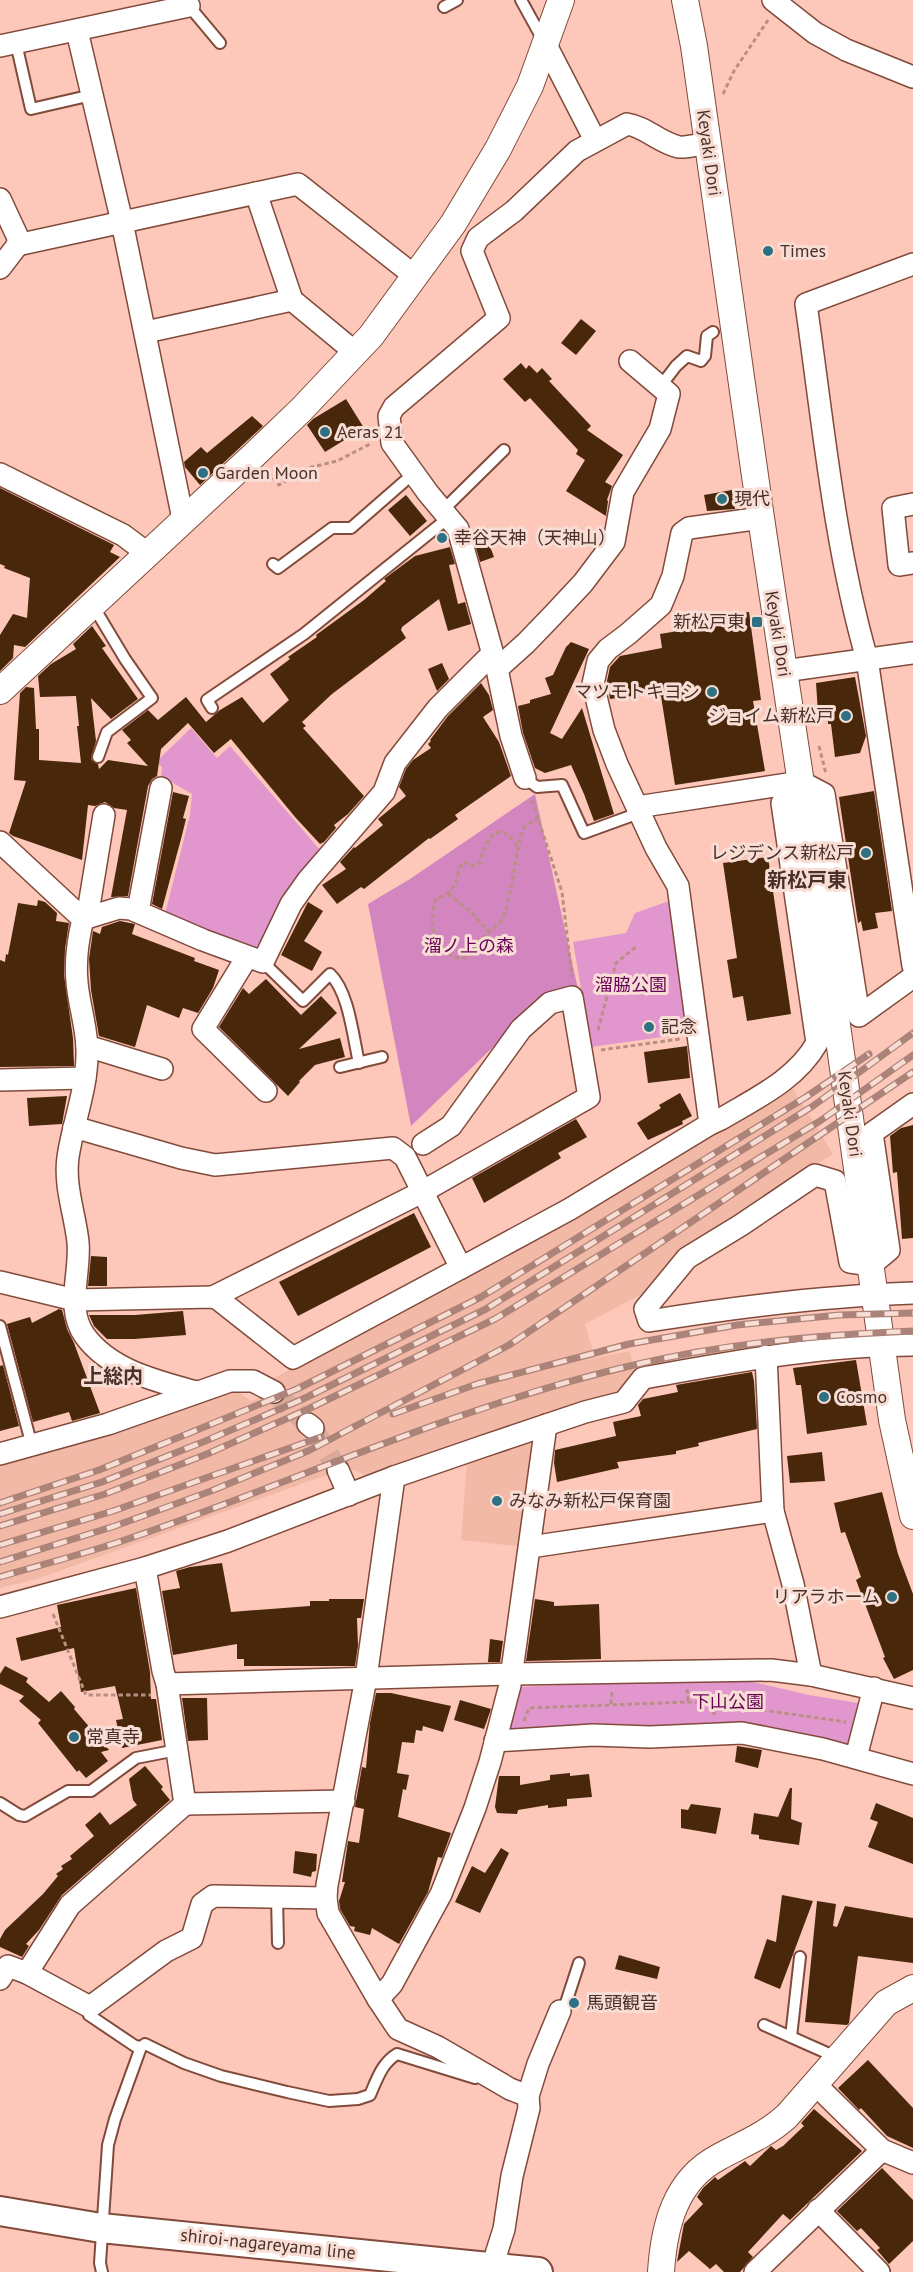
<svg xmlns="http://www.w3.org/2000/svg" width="913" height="2272" font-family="'PT Sans','Noto Sans JP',sans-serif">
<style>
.built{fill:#f3b9a7}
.green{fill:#e296ce}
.forest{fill:#d385bf}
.building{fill:#48270a}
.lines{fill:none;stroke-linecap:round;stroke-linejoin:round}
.minor-tunnel{stroke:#d9aa9c;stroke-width:21;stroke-dasharray:21 10;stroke-linecap:butt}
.service-casing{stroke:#814a3a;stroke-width:14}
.minor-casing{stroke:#814a3a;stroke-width:24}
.tertiary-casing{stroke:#814a3a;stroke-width:28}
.secondary-casing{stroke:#814a3a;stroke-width:32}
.path{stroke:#ba8f83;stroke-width:3;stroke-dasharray:4.5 3;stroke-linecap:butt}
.service{stroke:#fff;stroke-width:10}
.minor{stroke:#fff;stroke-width:21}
.tertiary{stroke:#fff;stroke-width:26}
.secondary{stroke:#fff;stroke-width:28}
.rail-casing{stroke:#ac8378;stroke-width:7}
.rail{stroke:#f8ddd5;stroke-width:4.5;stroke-dasharray:14;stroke-linecap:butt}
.poi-dot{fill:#2d7182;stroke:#f8ddd5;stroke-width:2}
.labels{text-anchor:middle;stroke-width:6;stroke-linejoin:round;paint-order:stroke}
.street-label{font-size:18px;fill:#4a3029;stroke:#f8ddd5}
.poi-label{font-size:18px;fill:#4a3029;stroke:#f8ddd5;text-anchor:start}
.park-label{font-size:18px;fill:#670357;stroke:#f8ddd5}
.neighbourhood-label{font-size:20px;font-weight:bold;fill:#4a3029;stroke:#f8ddd5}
</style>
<rect width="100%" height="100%" fill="#fdc8b9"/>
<!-- built -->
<g class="built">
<polygon points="790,1084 833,1154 725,1221 646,1292 585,1324 595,1358 630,1351 636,1381 607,1399 372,1478 351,1469 315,1479 37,1579 0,1588 0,1464 208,1394 238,1392 251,1401 283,1388 270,1380 419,1301"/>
<polygon points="538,1436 524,1547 461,1540 467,1462"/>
</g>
<!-- green -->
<g class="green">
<polygon points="191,728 217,758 230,746 321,851 322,855 282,896 258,946 254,949 165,914 190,815 192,794 161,776 162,767 156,762"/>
<polygon points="669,901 690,1033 591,1047 573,942 626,933 635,913"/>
<polygon points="728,1676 809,1695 864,1704 851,1744 777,1731 509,1732 520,1687"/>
</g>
<!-- forest -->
<polygon class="forest" points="535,794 578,989 547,995 411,1126 368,904 410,879"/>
<!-- building -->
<g class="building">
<polygon points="581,319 596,331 576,355 561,343"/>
<polygon points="521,363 526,369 529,365 537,373 542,368 552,379 549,381 591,426 587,430 623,455 605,482 612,486 607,500 608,501 606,516 566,491 585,460 576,454 578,450 530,398 525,402 503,379"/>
<polygon points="346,399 364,428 325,452 307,425 313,419"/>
<polygon points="252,416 263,426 200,485 185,467 184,462 201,447 207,453"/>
<polygon points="0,488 114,545 110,552 120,557 25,647 14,645 13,658 0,671 0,635 13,614 27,618 30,578 4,568 5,566 0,564"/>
<polygon points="732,490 735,509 707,511 704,495"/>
<polygon points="406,495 427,521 410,536 388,510"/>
<polygon points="486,536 494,557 480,562 474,541"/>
<polygon points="450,547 455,564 449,565 458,604 465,602 471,624 448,631 439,599 402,627 401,630 406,638 332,694 302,722 306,726 303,728 364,796 348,814 334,825 336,828 324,842 320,844 295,817 231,739 214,753 188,723 161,749 157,776 152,779 148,786 128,896 111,897 127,810 114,808 105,802 95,806 88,805 82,860 13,836 9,833 26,781 14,780 20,693 26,687 34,688 36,729 39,729 39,760 81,763 77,726 79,726 76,696 40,697 38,676 51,664 76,649 73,644 92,626 106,646 102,648 138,699 111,719 91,698 96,741 91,759 98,764 99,769 108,760 148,766 127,743 131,740 122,730 148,710 158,720 186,697 206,722 220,710 242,697 263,723 289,700 270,674 290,659 288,657 317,637 316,635 364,600 386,581 384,579 415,556"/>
<polygon points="749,612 761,700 753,701 765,771 675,785 661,696 655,697 654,693 610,699 607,681 610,667 620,656 662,648 660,634 678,631 677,622"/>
<polygon points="571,642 589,649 550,733 562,739 582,708 614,814 594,821 584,794 571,765 545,773 535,768 523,733 518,706 530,703 530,700 551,694 545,678 553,675 566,647"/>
<polygon points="442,663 449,679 437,691 428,669"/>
<polygon points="855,677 866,736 860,753 835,757 831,724 828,724 828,712 818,713 816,683"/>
<polygon points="481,683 489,695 493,710 483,717 499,742 511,776 455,815 458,819 430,839 429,838 364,889 361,887 337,904 322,885 346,869 340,862 354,847 355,848 383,825 378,819 406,796 399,787 406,769 413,760 431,748 428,744 431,741 430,740 448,716"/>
<polygon points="874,791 892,911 875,913 878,928 863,931 861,921 858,923 839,797"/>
<polygon points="173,792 189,796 183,818 186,819 181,839 162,909 152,904"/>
<polygon points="768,857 791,1014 747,1021 743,996 733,998 727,960 737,958 723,863"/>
<polygon points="38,900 45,902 57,913 56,921 69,923 65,949 64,975 73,1038 74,1066 0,1067 0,960 5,962 6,954 8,955 18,903 37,906"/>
<polygon points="308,902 323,911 304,941 322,952 312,971 281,955"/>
<polygon points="120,921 135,924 132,934 195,958 194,961 219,970 213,988 198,1013 183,1008 179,1018 147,1005 135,1047 99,1036 91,990 89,959 93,931 100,934 102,927"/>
<polygon points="266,979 301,1015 321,996 337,1013 299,1049 340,1038 345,1057 315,1065 299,1081 300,1082 288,1096 219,1027 243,988 249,994"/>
<polygon points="687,1046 690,1078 648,1083 644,1052"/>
<polygon points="680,1093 692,1116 682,1121 683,1124 648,1140 637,1123 661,1108 659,1105"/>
<polygon points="67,1096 62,1124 29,1126 27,1098"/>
<polygon points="576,1119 587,1137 558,1153 561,1158 484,1203 472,1178"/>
<polygon points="913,1125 913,1238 902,1239 897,1172 893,1173 890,1136 901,1128"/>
<polygon points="414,1213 431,1247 298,1316 279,1282"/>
<polygon points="91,1256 107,1257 107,1286 88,1286"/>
<polygon points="59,1309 62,1310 67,1329 74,1343 100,1413 72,1421 69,1412 33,1422 7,1324 30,1317 32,1323"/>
<polygon points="183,1311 186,1335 134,1339 107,1339 94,1326 89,1315 135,1315"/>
<polygon points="856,1360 867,1425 807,1434 801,1385 796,1385 793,1368"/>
<polygon points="3,1365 19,1426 0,1431 0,1366"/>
<polygon points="752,1372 754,1381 757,1429 698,1443 699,1446 676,1451 676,1454 617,1462 619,1468 557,1482 554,1463 555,1450 616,1436 613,1422 641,1416 638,1405 643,1399 678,1392 676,1385"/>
<polygon points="822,1452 825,1481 790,1483 787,1456"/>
<polygon points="882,1492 898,1554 913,1594 913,1670 894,1679 883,1658 885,1657 856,1580 861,1577 845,1532 841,1533 834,1503"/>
<polygon points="222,1563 231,1612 310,1606 310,1601 329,1601 329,1599 364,1599 361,1618 357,1618 358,1646 355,1666 244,1666 244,1659 237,1659 237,1644 173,1655 162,1591 180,1588 176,1571 190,1567"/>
<polygon points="136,1588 150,1672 151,1699 156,1699 162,1740 122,1748 116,1720 123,1719 115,1686 81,1692 74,1648 21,1661 16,1638 61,1627 57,1605"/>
<polygon points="535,1599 554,1602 554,1606 599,1604 601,1659 526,1661"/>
<polygon points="490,1639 503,1641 500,1662 488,1662"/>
<polygon points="5,1666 28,1678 26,1682 49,1702 61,1691 75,1707 74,1709 109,1750 101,1752 108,1761 86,1778 79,1770 77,1772 38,1723 41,1720 19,1701 24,1696 0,1684 0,1674"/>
<polygon points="376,1693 391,1693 451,1706 443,1732 423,1726 422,1731 416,1730 414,1743 402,1742 397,1773 409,1775 406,1790 403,1789 398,1817 451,1833 442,1858 438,1857 428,1892 399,1944 372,1928 370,1935 354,1931 355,1927 350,1926 340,1909 339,1901 345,1882 342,1882 348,1841 359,1843 364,1809 355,1807 362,1767 366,1768 370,1723"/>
<polygon points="182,1698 207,1698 208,1740 188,1741"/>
<polygon points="460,1700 491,1709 484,1729 454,1720"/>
<polygon points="737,1746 762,1750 758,1768 735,1762"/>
<polygon points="145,1766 163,1787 161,1789 170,1800 62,1895 39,1930 26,1944 29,1946 22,1957 0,1947 0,1939 5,1930 43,1894 58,1876 56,1874 63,1869 61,1866 72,1859 70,1856 94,1836 85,1825 100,1812 110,1825 137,1805 133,1800 129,1779"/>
<polygon points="570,1773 570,1776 589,1774 592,1797 567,1799 567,1806 548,1808 548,1805 518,1810 517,1814 497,1813 495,1807 499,1776 520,1776 520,1785 550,1780 550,1775"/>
<polygon points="790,1788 792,1788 791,1819 802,1823 799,1845 759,1839 759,1835 751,1834 754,1813 778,1817"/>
<polygon points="876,1803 913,1818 913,1864 868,1847 878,1822 870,1819"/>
<polygon points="691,1804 721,1808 716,1834 681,1828 681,1809 688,1810"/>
<polygon points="501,1848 509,1853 480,1913 455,1902 472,1866 485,1873"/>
<polygon points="295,1851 317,1854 316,1871 312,1872 311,1877 293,1873"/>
<polygon points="782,1895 813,1901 780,1989 754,1978 767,1939 776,1942"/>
<polygon points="817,1901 836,1904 833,1926 837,1927 845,1906 913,1918 913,1963 858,1956 849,2023 847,2025 805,2022"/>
<polygon points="619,1955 660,1967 657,1979 615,1969"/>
<polygon points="868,2060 913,2108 913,2148 887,2136 861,2108 859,2110 838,2088"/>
<polygon points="814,2109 862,2151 790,2220 783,2214 748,2252 753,2257 740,2272 724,2272 716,2264 710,2269 689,2251 677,2262 684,2224 703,2204 697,2197 703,2188 713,2179 715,2177 718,2180 745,2161 750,2166 771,2146 776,2150 783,2146 804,2126 801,2123"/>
<polygon points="882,2168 913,2200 913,2241 889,2264 877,2250 880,2248 861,2228 857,2231 837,2211"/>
</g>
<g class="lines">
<!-- minor-tunnel -->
<g class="minor-tunnel">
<polyline points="274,1392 308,1424"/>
<polyline points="313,1428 338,1470"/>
</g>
<!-- service casing -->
<g class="service-casing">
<g id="service">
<polyline points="521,0 543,40"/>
<polyline points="189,6 220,43"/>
<polyline points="444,7 457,0"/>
<polyline points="16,43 31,109 92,95"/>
<polyline points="660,387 676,366 687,356 701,361 705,356 707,336 713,332"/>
<polyline points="442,511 504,450"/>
<polyline points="273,564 278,568 332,528 351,528 414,473"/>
<polyline points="92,604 125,659 152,698 107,732 98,757"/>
<polyline points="212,708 207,700 304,634 447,519"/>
<polyline points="525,778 537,787 562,785 584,833 639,813"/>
<path d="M263,962L303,1001L330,974C349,992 353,1037 359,1063"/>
<polyline points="340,1067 382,1057"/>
<polyline points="0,1326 32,1446"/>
<polyline points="0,1803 19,1815 25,1816 68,1791 91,1791 136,1758 177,1750"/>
<polyline points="277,1897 278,1943"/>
<path d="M90,2007L89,2015L135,2046L141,2047L145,2044L184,2063L221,2076L287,2092L329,2101L358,2099L370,2095C377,2079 382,2063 397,2054L475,2078"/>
<polyline points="560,2011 563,2012 579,1963"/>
<polyline points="764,2025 836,2057"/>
<polyline points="791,2037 800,1957"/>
<polyline points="102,2272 100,2263 108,2145 115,2119 141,2047"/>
</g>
</g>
<!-- minor casing -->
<g class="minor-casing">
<g id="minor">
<polyline points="773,0 815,33 846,50 913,77"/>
<polyline points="77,31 122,222 183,519"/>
<polyline points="546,45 595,140"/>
<polyline points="0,46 189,6"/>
<polyline points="256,193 292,300 356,353"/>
<polyline points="0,199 20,242 0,268"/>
<polyline points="17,245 298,184 416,277"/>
<path d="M913,264L806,304C823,422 834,544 867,659L913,966"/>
<polyline points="146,332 292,300"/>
<polyline points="0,474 123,535 147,553"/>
<polyline points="913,504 893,508 899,565 913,563"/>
<polyline points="497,669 526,643 553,615 583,583 614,542 623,492 660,429 669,394 630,361"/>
<polyline points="784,671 913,653"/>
<path d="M525,778L511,736L497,669L458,529L428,493L392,443L389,416L394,407L499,318L472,251L478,238L514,211L577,151L627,124C646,127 660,143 679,147C687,148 699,144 707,143"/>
<polyline points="637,807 801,782 824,794 859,1016 913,977"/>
<path d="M0,842L83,919C78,939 75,962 77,982C79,1007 88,1030 87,1054C87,1089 73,1123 68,1157C64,1186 75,1214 78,1242C81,1273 65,1309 85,1336C111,1371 157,1381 196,1392"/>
<polyline points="138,911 161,788"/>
<polyline points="87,918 104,815"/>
<polyline points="83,919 119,908 131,909 203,940 263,962 291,904 308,880 384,792 395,763 438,708 492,654"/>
<polyline points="247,957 203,1029 266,1091"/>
<polyline points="87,1046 162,1069"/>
<polyline points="0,1080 85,1078"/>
<path d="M913,1104L872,1133L889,1250L871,1265L850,1262L835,1181L815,1175L741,1225L687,1258L645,1309L649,1321C736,1307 824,1296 913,1293"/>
<path d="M710,1124L721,1119C756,1098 796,1080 817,1043L782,803L801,782"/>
<polyline points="74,1127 181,1158 215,1165 393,1148 405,1157 461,1268 570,1209 710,1124 678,886 656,848 617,764 604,730 593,684 598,661 608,649 628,634 661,605 673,576 682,533 689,528 761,518"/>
<polyline points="0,1282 75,1300 213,1297 218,1299 293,1358 461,1268"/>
<polyline points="213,1297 422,1192 589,1097 572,997 550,1003 521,1029 451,1126 423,1144"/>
<polyline points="766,1356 773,1511 793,1584 811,1675"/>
<polyline points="308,1424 313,1428"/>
<polyline points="0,1454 108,1424 230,1381 253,1381 274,1392"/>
<polyline points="338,1470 349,1495"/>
<polyline points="394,1477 366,1678 327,1885 326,1898 328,1913 378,1999 398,2029 438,2047 510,2089 528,2096 529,2108 512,2176 504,2229 492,2267"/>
<polyline points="530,1547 773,1511"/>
<polyline points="0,1607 145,1568"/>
<polyline points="167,1684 512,1674 771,1670 811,1675 913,1698"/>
<polyline points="495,1741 593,1735 650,1737 742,1733 823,1749 913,1774"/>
<polyline points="856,1757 874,1688"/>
<path d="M344,1801L185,1804L167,1684L163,1671L145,1568L228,1541L394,1477L484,1446L585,1412L624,1402L643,1378C733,1362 821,1345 913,1345"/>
<polyline points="185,1804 70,1905 27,1973 90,2007 166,1951 192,1938 202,1904 213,1896 326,1898"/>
<polyline points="0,1979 8,1966 27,1973"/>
<polyline points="378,1999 392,1984 441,1894 475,1808 490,1762 510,1685 546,1425"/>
<polyline points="815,2084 882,2150"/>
<polyline points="528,2096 538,2064 560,2011"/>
<polyline points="818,2210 879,2272"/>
<polyline points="755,2272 882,2150 913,2163"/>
</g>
</g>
<!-- tertiary casing -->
<g class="tertiary-casing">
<g id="tertiary">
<polyline points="685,0 694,46 761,518 832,989 892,1420 913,1516"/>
<polyline points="0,691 254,455 301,410 371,336 453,224 498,149 530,86 561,0"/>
<path d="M661,2272C664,2226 675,2180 719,2157C743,2144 766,2135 787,2116L886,2003L913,1988"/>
</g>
</g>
<!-- secondary casing -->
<g class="secondary-casing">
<polyline id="secondary" points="0,2211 101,2228 538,2272"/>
</g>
<!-- path -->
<g class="path">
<polyline points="723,94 734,71 768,20"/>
<polyline points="268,472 279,485 308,468 337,461 372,443"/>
<polyline points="819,746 826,774"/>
<polyline points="532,800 562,892 572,977"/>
<path d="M517,846C514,843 510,836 507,834C490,824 482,853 480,863L472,866L468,863H463C456,871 458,886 448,893C444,896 439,897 435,901C433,910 431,920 433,929C437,945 453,966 471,955C474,950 477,944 481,939C490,930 501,925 505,912C515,882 513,855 525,826L538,818"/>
<polyline points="448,894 471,912 490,933"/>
<polyline points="598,1030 616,963 637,946"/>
<polyline points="601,1050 680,1039"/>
<polyline points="53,1614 86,1695 151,1695"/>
<polyline points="687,1689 688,1702"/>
<polyline points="714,1703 714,1716"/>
<polyline points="611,1704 612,1691"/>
<polyline points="524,1721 529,1708 688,1702 714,1703 846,1722"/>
</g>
<!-- service -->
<use href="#service" class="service"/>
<!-- minor -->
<use href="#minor" class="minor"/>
<!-- tertiary -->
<use href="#tertiary" class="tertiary"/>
<!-- secondary -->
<use href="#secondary" class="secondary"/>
<!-- rail casing -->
<g class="rail-casing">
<g id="rail">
<polyline points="393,1414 477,1384 629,1344 737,1325 839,1315 913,1313"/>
<polyline points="0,1503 99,1470 297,1389 481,1297 806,1097 869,1054"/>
<polyline points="0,1514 102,1482 203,1442 303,1399 486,1309 813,1106 913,1033"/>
<polyline points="0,1526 105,1494 207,1454 306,1410 495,1319 820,1121 913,1055"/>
<polyline points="0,1545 113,1511 321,1437"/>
<polyline points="0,1562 115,1526 211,1491 308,1451 509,1345 913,1072"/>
<path d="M0,1577C40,1565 80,1555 119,1542C291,1484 456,1406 634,1365C725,1343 819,1335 913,1331"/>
</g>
</g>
<!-- rail -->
<use href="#rail" class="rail"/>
</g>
<!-- markers -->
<g class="poi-dot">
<circle cx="768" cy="251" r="6"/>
<circle cx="325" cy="432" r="6"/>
<circle cx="203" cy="473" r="6"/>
<circle cx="722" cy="499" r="6"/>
<circle cx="442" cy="538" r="6"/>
<rect x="751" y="616" width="12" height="12" rx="3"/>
<circle cx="712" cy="692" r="6"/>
<circle cx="846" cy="716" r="6"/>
<circle cx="866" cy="853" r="6"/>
<circle cx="649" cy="1027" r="6"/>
<circle cx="824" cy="1397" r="6"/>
<circle cx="497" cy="1501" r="6"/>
<circle cx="892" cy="1597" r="6"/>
<circle cx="74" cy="1737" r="6"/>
<circle cx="574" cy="2003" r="6"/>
</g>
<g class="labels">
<!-- street labels -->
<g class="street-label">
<text transform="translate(709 153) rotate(82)" y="6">Keyaki Dori</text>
<text transform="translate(778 634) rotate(81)" y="6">Keyaki Dori</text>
<text transform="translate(850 1114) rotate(82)" y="6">Keyaki Dori</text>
<text transform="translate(268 2244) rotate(6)" y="6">shiroi-nagareyama line</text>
</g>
<!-- poi labels -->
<g class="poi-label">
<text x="780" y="257">Times</text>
<text x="337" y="438">Aeras 21</text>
<text x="215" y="479">Garden Moon</text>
<text x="734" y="505">現代</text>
<text x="454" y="544">幸谷天神（天神山）</text>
<text x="745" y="628" text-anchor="end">新松戸東</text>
<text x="700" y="698" text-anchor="end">マツモトキヨシ</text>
<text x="834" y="722" text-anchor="end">ジョイム新松戸</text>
<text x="854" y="859" text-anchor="end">レジデンス新松戸</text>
<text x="661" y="1033">記念</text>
<text x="836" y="1403">Cosmo</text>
<text x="509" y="1507">みなみ新松戸保育園</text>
<text x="880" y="1603" text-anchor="end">リアラホーム</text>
<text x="86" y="1743">常真寺</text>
<text x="586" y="2009">馬頭観音</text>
</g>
<!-- park labels -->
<g class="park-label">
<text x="469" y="952">溜ノ上の森</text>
<text x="631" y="991">溜脇公園</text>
<text x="728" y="1708">下山公園</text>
</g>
<!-- neighbourhood labels -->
<g class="neighbourhood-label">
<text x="807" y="887">新松戸東</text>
<text x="113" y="1383">上総内</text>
</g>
</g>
</svg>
